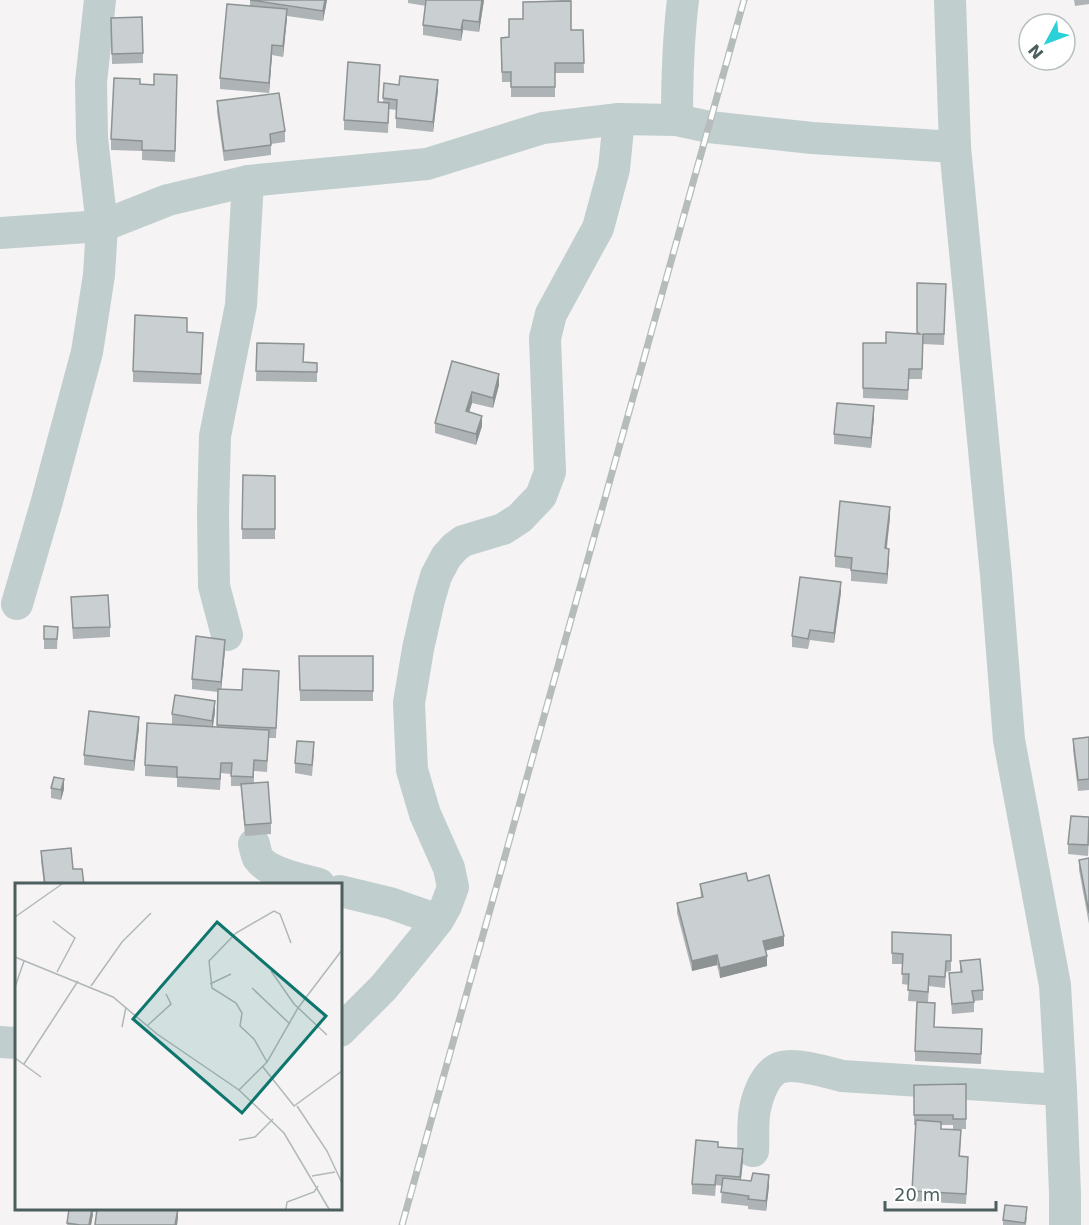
<svg xmlns="http://www.w3.org/2000/svg" width="1089" height="1225" font-family="'DejaVu Sans',sans-serif">
<style>
.lines{fill:none;stroke-linecap:round;stroke-linejoin:round}
.street{stroke:#c0cecd;stroke-width:32}
.rail-casing{stroke:#b6bcbc;stroke-width:7}
.rail{stroke:#fff;stroke-width:4.5;stroke-dasharray:14;stroke-linecap:butt}
.wall{fill:#aeb3b5}
.shaded-wall{fill:#8d9293}
.building{fill:#cad0d2;stroke:#8d9293;stroke-width:1.5}
.inset-road{fill:none;stroke:#b1b8b8;stroke-width:1.5}
.view{fill:#0f766e;fill-opacity:0.15;stroke:#0f766e;stroke-width:3}
.inset-edge{fill:none;stroke:#4c5f5e;stroke-width:3}
</style>
<rect width="100%" height="100%" fill="#f5f3f4"/>
<g class="lines">
<!-- street -->
<g class="street">
<polyline points="950,0 955,147 996,575 1009,740 1055,985 1061,1090 1065,1194 1065,1225"/>
<path d="M677,120C677,79 678,40 683,0"/>
<polyline points="0,233 102,226 168,200 248,181 427,164 543,128 619,119 677,120 709,127 812,138 955,147"/>
<polyline points="17,604 47,501 87,352 99,275 102,226 92,138 91,82 100,0"/>
<polyline points="227,635 214,586 213,512 215,436 241,305 248,181"/>
<path d="M254,844C255,848 256,854 258,858C269,874 302,879 319,884"/>
<polyline points="340,891 390,903 438,920"/>
<polyline points="340,1031 384,987 424,938 438,920 446,906 453,887 449,868 425,814 412,770 409,703 418,649 429,600 436,576 446,557 455,547 463,541 503,529 520,518 541,496 550,472 545,338 551,314 598,228 614,169 619,119"/>
<polyline points="0,1042 16,1043"/>
<path d="M753,1151C754,1138 752,1122 755,1109C758,1094 766,1071 782,1067C796,1063 827,1072 842,1076L1061,1090"/>
</g>
<!-- rail casing -->
<g class="rail-casing">
<polyline id="rail" points="402,1225 744,0"/>
</g>
<!-- rail -->
<use href="#rail" class="rail"/>
</g>
<!-- wall -->
<g class="wall">
<polygon points="250,0 327,0 323,21 287,16 283,57 272,55 269,93 220,89 220,78 250,6"/>
<polygon points="408,0 484,0 479,32 463,30 461,41 423,35 423,25 426,6 408,3"/>
<polygon points="540,0 571,0 571,30 583,30 584,73 555,73 555,97 511,97 511,82 502,82 501,38 509,37 562,1"/>
<polygon points="1074,0 1089,0 1089,4 1075,6"/>
<polygon points="111,28 143,53 143,63 112,64"/>
<polygon points="177,75 175,162 142,160 142,151 111,150 111,139 140,84 154,85"/>
<polygon points="380,75 378,102 383,103 384,83 438,90 433,132 396,128 396,110 389,109 388,133 344,130 344,120"/>
<polygon points="217,101 285,131 285,142 271,144 271,155 224,161 217,112"/>
<polygon points="917,283 946,284 944,345 923,344 922,379 909,379 908,400 863,398 863,343 886,343 917,334"/>
<polygon points="187,332 203,333 201,384 133,382 133,371"/>
<polygon points="257,343 304,362 317,363 317,382 256,381"/>
<polygon points="452,361 499,385 493,408 472,403 469,412 482,426 476,445 435,433 435,423"/>
<polygon points="874,417 871,448 834,444 834,434"/>
<polygon points="243,475 275,476 275,539 242,539"/>
<polygon points="890,517 887,548 889,559 887,584 851,581 851,569 835,567 835,556"/>
<polygon points="841,592 834,643 810,640 808,649 792,647 792,636"/>
<polygon points="71,607 110,627 110,637 73,639"/>
<polygon points="44,626 58,627 57,649 44,649"/>
<polygon points="225,650 221,689 242,690 279,671 276,738 269,738 267,772 254,771 254,783 271,823 271,834 245,836 241,786 231,786 231,774 221,773 220,790 177,787 177,778 145,776 145,765 172,724 172,714 215,712 213,727 217,727 218,692 192,689 192,679"/>
<polygon points="299,656 373,656 373,701 300,701"/>
<polygon points="139,728 134,771 84,765 84,755"/>
<polygon points="1089,737 1089,790 1078,791 1073,750 1073,739"/>
<polygon points="314,753 312,776 295,773 295,763"/>
<polygon points="51,788 64,789 61,800 51,798"/>
<polygon points="1089,817 1089,838 1088,856 1068,854 1068,844"/>
<polygon points="41,851 73,869 84,885 44,885 41,861"/>
<polygon points="1089,858 1089,924 1079,870 1079,860"/>
<polygon points="748,881 784,946 765,951 767,966 720,978 717,965 692,971 677,913 677,903 701,898 700,884"/>
<polygon points="892,932 951,935 951,971 946,972 945,988 929,986 928,1002 934,1027 982,1039 981,1064 915,1061 915,1051 926,1002 908,1001 909,985 902,984 903,964 892,964"/>
<polygon points="960,961 983,990 983,1000 974,1001 974,1012 952,1014 949,973 960,972"/>
<polygon points="966,1084 966,1129 953,1129 953,1125 941,1125 941,1129 961,1140 960,1156 968,1167 966,1204 912,1201 916,1125 914,1125 914,1085"/>
<polygon points="718,1147 743,1160 741,1180 769,1186 766,1211 748,1209 748,1206 721,1203 722,1186 716,1185 715,1196 692,1194 692,1184"/>
<polygon points="69,1209 178,1209 178,1217 177,1225 95,1225 97,1212 93,1212 91,1225 67,1225"/>
<polygon points="1027,1217 1026,1225 1003,1225 1003,1220"/>
</g>
<!-- shaded-wall -->
<g class="shaded-wall">
<polygon points="325,0 327,0 323,21 323,11"/>
<polygon points="482,0 484,0 479,32 479,22"/>
<polygon points="287,9 287,19 283,57 283,46"/>
<polygon points="463,20 463,30 461,41 461,30"/>
<polygon points="272,45 272,55 269,93 269,83"/>
<polygon points="438,80 438,90 433,132 433,122"/>
<polygon points="499,374 499,385 493,408 493,398"/>
<polygon points="472,392 472,403 466,422 466,411"/>
<polygon points="874,406 874,417 871,448 871,438"/>
<polygon points="482,416 482,426 476,445 476,434"/>
<polygon points="890,507 890,517 885,559 885,548"/>
<polygon points="889,549 889,559 887,584 887,574"/>
<polygon points="841,582 841,592 834,643 834,633"/>
<polygon points="225,640 225,650 221,692 221,682"/>
<polygon points="215,701 215,712 212,731 212,721"/>
<polygon points="139,717 139,728 134,771 134,761"/>
<polygon points="64,779 64,789 61,800 61,790"/>
<polygon points="784,936 784,946 763,951 763,941"/>
<polygon points="717,955 717,965 692,971 692,961"/>
<polygon points="767,956 767,966 720,978 720,968"/>
<polygon points="743,1149 743,1160 740,1187 740,1177"/>
<polygon points="769,1175 769,1186 766,1211 766,1201"/>
<polygon points="92,1209 93,1215 91,1225 89,1225"/>
<polygon points="178,1209 178,1217 177,1225 175,1225"/>
</g>
<!-- building -->
<g class="building">
<polygon points="250,0 325,0 323,11"/>
<polygon points="426,0 482,0 479,22 463,20 461,30 423,25"/>
<polygon points="571,1 571,30 583,30 584,63 555,63 555,87 511,87 511,72 502,72 501,38 509,37 509,19 523,19 523,2"/>
<polygon points="227,4 287,9 283,46 272,45 269,83 220,78"/>
<polygon points="142,17 143,53 112,54 111,18"/>
<polygon points="348,62 380,65 378,102 389,103 388,123 344,120"/>
<polygon points="154,74 177,75 175,151 142,150 142,141 111,139 114,78 140,79 140,84 154,85"/>
<polygon points="400,76 438,80 433,122 396,118 397,100 383,98 384,83 399,85"/>
<polygon points="279,93 285,131 270,134 271,145 224,151 217,101"/>
<polygon points="917,283 946,284 944,334 923,334 922,369 909,369 908,390 863,388 863,343 886,343 886,332 920,334 917,332"/>
<polygon points="135,315 187,318 187,332 203,333 201,374 133,371"/>
<polygon points="257,343 304,344 303,362 317,363 317,372 256,371"/>
<polygon points="452,361 499,374 493,398 472,392 466,411 482,416 476,434 435,423"/>
<polygon points="837,403 874,406 871,438 834,434"/>
<polygon points="243,475 275,476 275,529 242,529"/>
<polygon points="840,501 890,507 885,548 889,549 887,574 851,570 852,558 835,556"/>
<polygon points="800,577 841,582 834,633 810,630 808,639 792,636"/>
<polygon points="108,595 110,627 73,628 71,597"/>
<polygon points="44,626 58,627 57,639 44,639"/>
<polygon points="196,636 225,640 221,682 192,679"/>
<polygon points="299,656 373,656 373,691 300,690"/>
<polygon points="243,669 279,671 276,728 217,725 218,689 242,690"/>
<polygon points="175,695 215,701 212,721 172,714"/>
<polygon points="89,711 139,717 134,761 84,755"/>
<polygon points="147,723 269,730 267,761 254,760 253,777 231,776 232,763 221,763 220,779 177,777 177,767 145,765"/>
<polygon points="1089,737 1089,779 1078,780 1073,739"/>
<polygon points="297,741 314,742 312,765 295,763"/>
<polygon points="54,777 64,779 61,790 51,788"/>
<polygon points="268,782 271,823 245,825 241,784"/>
<polygon points="1071,816 1089,817 1088,845 1068,844"/>
<polygon points="71,848 73,869 82,869 84,885 45,885 41,851"/>
<polygon points="1089,858 1089,913 1079,860"/>
<polygon points="746,873 748,881 769,875 784,936 763,941 767,956 720,968 717,955 692,961 677,903 703,897 700,884"/>
<polygon points="892,932 951,935 951,961 946,961 945,977 929,976 928,992 908,990 909,974 902,974 903,954 892,953"/>
<polygon points="980,959 983,990 972,991 974,1002 952,1004 949,973 962,972 960,961"/>
<polygon points="917,1002 935,1003 934,1027 982,1029 981,1054 915,1051"/>
<polygon points="966,1084 966,1119 953,1119 953,1115 914,1115 914,1085"/>
<polygon points="916,1120 941,1122 941,1129 961,1130 959,1156 968,1157 966,1194 912,1191"/>
<polygon points="696,1140 718,1142 718,1147 743,1149 740,1177 716,1175 715,1185 692,1184"/>
<polygon points="753,1173 769,1175 766,1201 748,1199 749,1196 721,1192 723,1178 751,1181"/>
<polygon points="1005,1205 1027,1207 1025,1223 1003,1220"/>
<polygon points="69,1209 92,1209 89,1225 80,1225 67,1223"/>
<polygon points="97,1209 178,1209 175,1225 95,1225"/>
</g>
<!-- overview -->
<g transform="translate(15 883)">
<rect width="327" height="327" fill="#f5f3f4"/>
<path class="inset-road" d="M0,34L47,1M38,38L60,55L42,89M0,74L98,114L142,151L224,207L269,250L314,326M256,88L279,121L312,152M195,101L216,91M76,103L107,59L136,30M0,104L9,78M237,105L275,141M132,143L156,121L151,111M107,144L111,124M0,175L26,194M252,179L239,156L225,143L227,130L221,120L197,105L194,78L221,50L259,28L265,31L276,60M9,181L63,98M248,184L279,223L327,188M224,207L252,179L283,125L327,67M282,223L312,268L327,300M224,257L240,254L258,236M297,293L320,289M271,326L272,319L299,309L303,303"/>
<path class="view" d="M202,39L311,133L227,230L118,136Z"/>
<rect width="327" height="327" class="inset-edge"/>
</g>
<!-- north arrow -->
<g transform="translate(1047 42) rotate(229)"><circle r="28" fill="#ffffff" stroke="#b7bfbf" stroke-width="1.5"/>
<path d="M0-4.5L10 22L0 15L-10 22Z" fill="#2ad1d8"/>
<text y="-9" font-size="16" font-weight="bold" text-anchor="middle" fill="#4c5f5e">N</text>
</g>
<!-- scale -->
<path d="M885 1201v9h111v-9" fill="none" stroke="#4c5f5e" stroke-width="3"/>
<text x="894" y="1201" font-size="18" fill="#4c5f5e" stroke="#ffffff" stroke-width="4.5" paint-order="stroke">20 m</text>
</svg>
